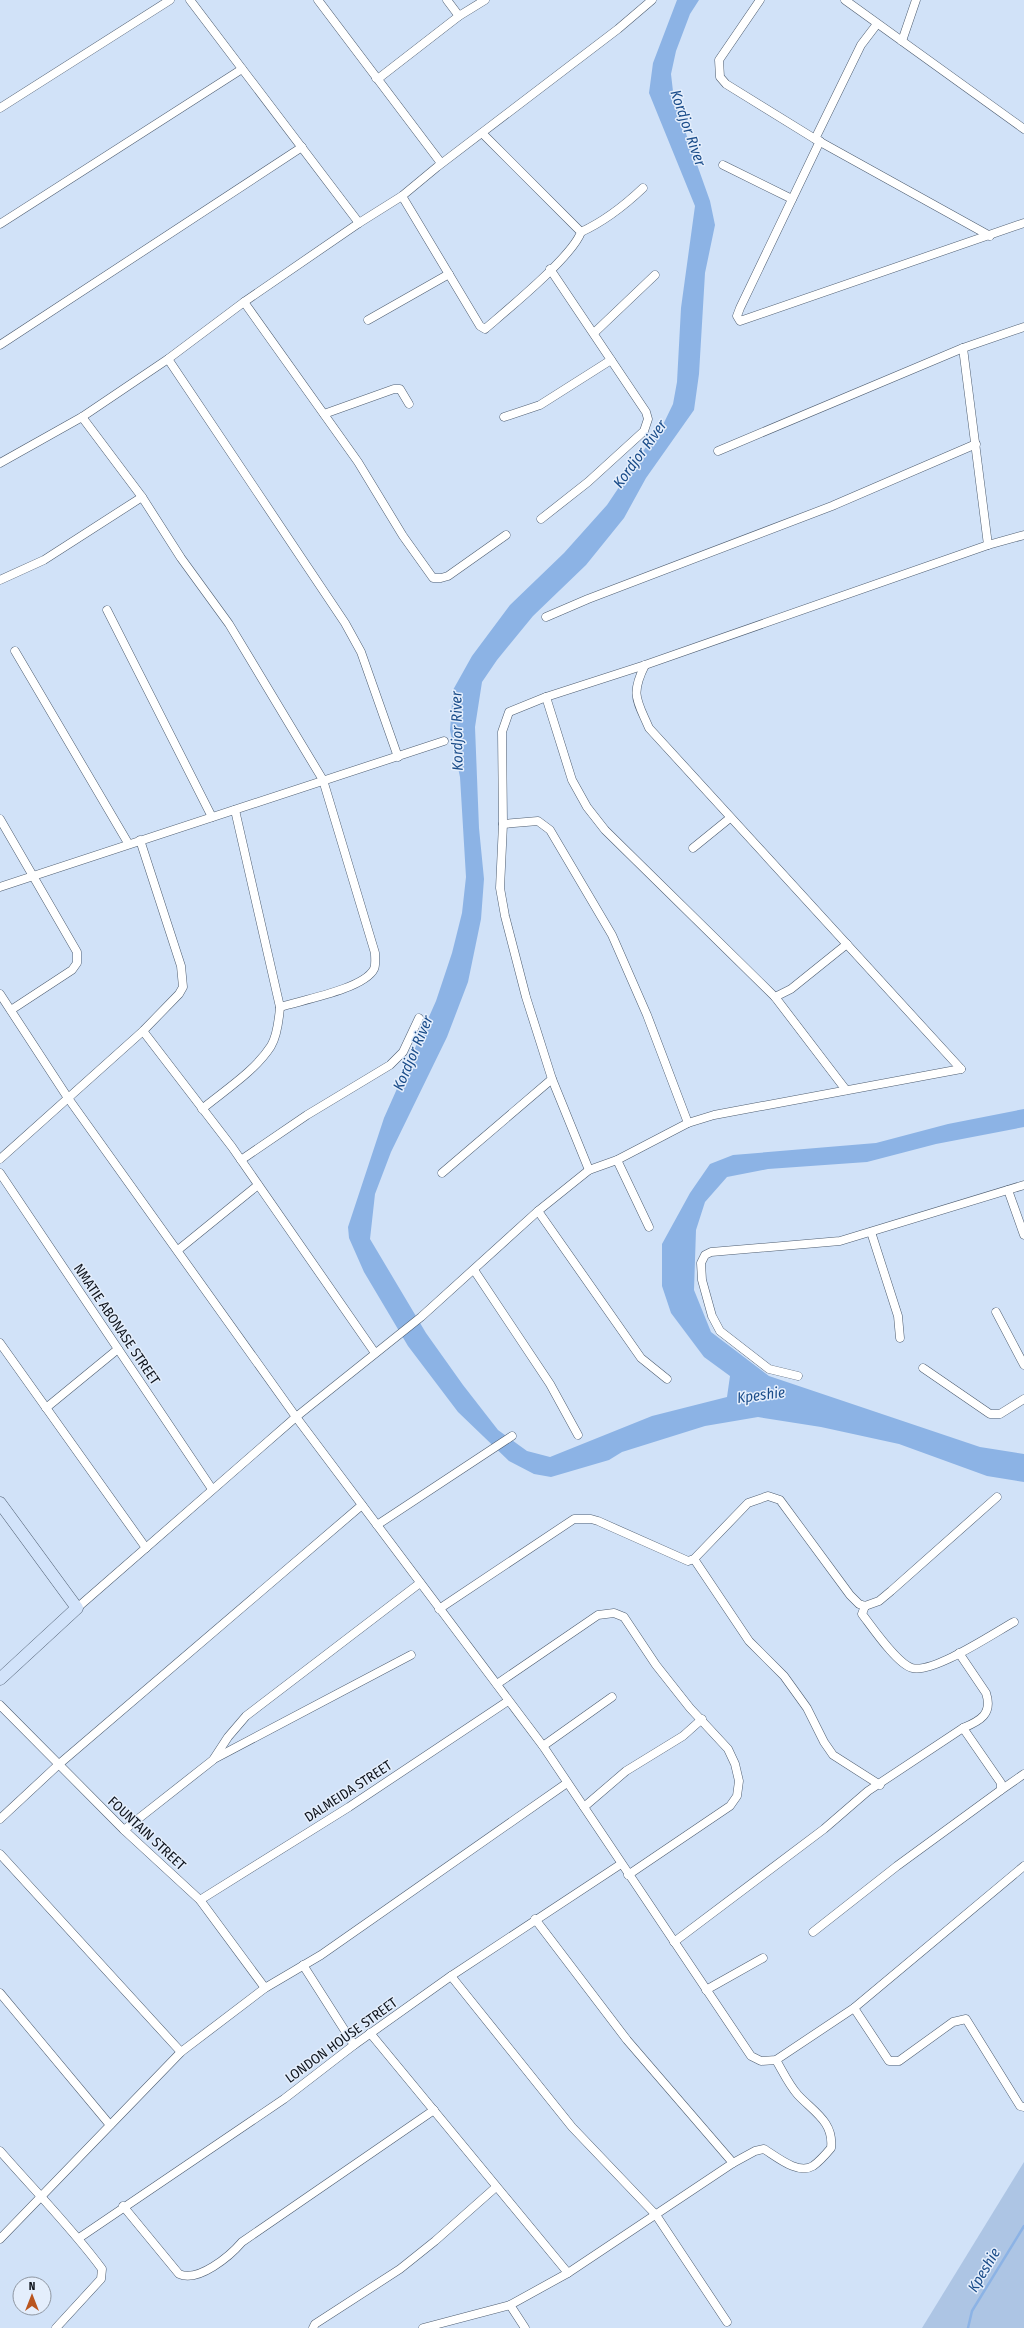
<svg xmlns="http://www.w3.org/2000/svg" width="1024" height="2328" font-family="'Fira Sans Condensed',sans-serif">
<style>
.green{fill:#adc5e4}
.water{fill:#8cb3e5}
.lines{fill:none;stroke-linecap:round;stroke-linejoin:round}
.stream{stroke:#8cb3e5;stroke-width:2.5}
.street-casing{stroke:#4e5d70;stroke-width:9}
.secondary-casing{stroke:#4e5d70;stroke-width:13}
.street{stroke:#fff;stroke-width:8}
.secondary{stroke:#d2e3fa;stroke-width:12}
.labels{text-anchor:middle;stroke-width:3;stroke-linejoin:round;paint-order:stroke}
.street-label{font-size:14px;fill:#0f141c;stroke:#e4eefc}
.water-label{font-size:15px;font-style:italic;fill:#1b4d8a;stroke:#e4eefc}
</style>
<rect width="100%" height="100%" fill="#d1e2f8"/>
<!-- green -->
<polygon class="green" points="1024,2162 1024,2328 922,2328"/>
<!-- water -->
<polygon class="water" points="677,0 699,0 690,14 676,51 671,74 674,100 710,201 715,225 705,273 699,374 694,410 646,478 624,518 586,565 533,616 497,660 482,682 475,727 479,828 484,879 481,919 468,982 447,1037 391,1152 375,1194 370,1239 426,1333 463,1385 498,1430 527,1451 550,1457 652,1416 727,1397 730,1376 704,1357 671,1313 662,1286 662,1244 690,1193 710,1164 733,1155 876,1143 948,1124 1024,1109 1024,1127 936,1144 867,1162 768,1169 727,1177 705,1202 696,1230 694,1290 711,1332 769,1376 980,1447 1024,1454 1024,1482 987,1476 899,1444 821,1427 758,1417 705,1426 622,1452 609,1460 551,1477 534,1474 509,1461 458,1412 408,1346 364,1272 349,1238 348,1227 384,1118 436,1001 452,953 462,913 466,877 460,777 450,730 453,690 472,656 510,605 564,553 607,505 646,447 660,431 673,404 677,382 681,308 695,206 649,93 653,63"/>
<g class="lines">
<!-- stream -->
<polyline class="stream" points="968,2328 972,2311 1024,2226"/>
<!-- street casing -->
<g class="street-casing">
<g id="street">
<polyline points="190,0 359,223"/>
<polyline points="318,0 441,163"/>
<polyline points="447,0 459,16"/>
<polyline points="760,0 719,60 720,77 726,84 815,139 990,236"/>
<polyline points="845,0 1024,129"/>
<polyline points="902,41 916,0"/>
<polyline points="376,78 379,78 459,16 485,0"/>
<polyline points="0,108 170,0"/>
<polyline points="815,139 861,45 877,24"/>
<polyline points="820,141 740,308 737,316 740,321 1024,223"/>
<polyline points="723,165 792,199"/>
<path d="M402,196L480,326L485,329C507,310 573,256 581,232L482,133"/>
<polyline points="0,224 242,69"/>
<path d="M581,232C605,221 624,206 643,188"/>
<polyline points="244,302 358,462 403,536 433,578 441,578 448,576 506,535"/>
<polyline points="368,320 449,274"/>
<polyline points="594,333 655,275"/>
<polyline points="0,345 302,147"/>
<polyline points="963,348 988,545"/>
<polyline points="168,359 345,623 361,652 398,757"/>
<polyline points="324,414 394,389 400,389 409,404"/>
<path d="M82,417L142,497L181,558L229,624L323,780L375,953C375,958 376,965 374,969C364,989 302,1000 280,1007"/>
<polyline points="504,417 540,405 611,360"/>
<polyline points="718,451 963,348 1024,327"/>
<polyline points="0,463 82,417 168,359 244,302 359,223 402,196 437,167 618,29 652,0"/>
<polyline points="541,519 588,482 644,431 648,419 646,412 550,269"/>
<polyline points="0,580 44,560 142,497"/>
<polyline points="107,610 212,817"/>
<polyline points="546,617 588,599 832,506 976,444"/>
<polyline points="15,651 128,843"/>
<path d="M645,665C630,695 637,700 649,728L961,1069"/>
<polyline points="546,697 572,780 587,807 605,830 775,997 791,989 847,944"/>
<polyline points="0,819 77,952 77,963 72,970 11,1010"/>
<polyline points="503,824 538,821 550,830 612,935 647,1015 688,1123"/>
<polyline points="693,848 730,818"/>
<polyline points="0,887 444,741"/>
<polyline points="0,994 68,1098 296,1417 543,1746 751,2056 761,2061 776,2060 854,2008 1024,1866"/>
<polyline points="775,997 846,1090"/>
<polyline points="143,1031 232,1147 375,1353"/>
<path d="M202,1109C225,1090 255,1071 271,1046C277,1036 279,1019 280,1007L235,810"/>
<polyline points="0,1159 143,1031 179,994 183,987 181,966 140,840"/>
<polyline points="241,1160 307,1115 390,1065 403,1052 419,1018"/>
<polyline points="617,1160 649,1227"/>
<polyline points="589,1170 552,1079 526,997 505,916 500,888 503,824 502,732 509,712 546,697 645,665 988,545 1024,535"/>
<polyline points="0,1173 212,1489"/>
<polyline points="442,1173 552,1079"/>
<polyline points="1008,1190 1024,1235"/>
<polyline points="538,1211 641,1358 667,1379"/>
<polyline points="871,1232 898,1316 900,1338"/>
<polyline points="178,1250 258,1185"/>
<polyline points="474,1270 550,1384 578,1435"/>
<polyline points="996,1312 1024,1365"/>
<polyline points="0,1343 146,1548"/>
<polyline points="923,1368 990,1414 1000,1414 1024,1399"/>
<polyline points="798,1376 769,1369 720,1331 712,1316 702,1280 701,1263 705,1255 711,1252 840,1241 1024,1185"/>
<polyline points="46,1408 118,1349"/>
<polyline points="377,1525 512,1436"/>
<polyline points="694,1559 749,1641 784,1676 807,1708 824,1742 833,1755 880,1785"/>
<path d="M865,1606L862,1614C872,1627 897,1664 912,1668C933,1674 994,1633 1014,1622"/>
<polyline points="77,1608 296,1417 421,1317 538,1211 589,1170 617,1160 688,1123 714,1115 961,1069"/>
<polyline points="439,1609 574,1519 591,1519 598,1521 688,1561 694,1559 748,1503 768,1496 780,1500 850,1595 859,1604 865,1606 879,1601 891,1591 997,1497"/>
<polyline points="497,1684 598,1615 614,1613 624,1617 656,1665 690,1708 728,1749 735,1764 739,1781 737,1796 730,1806 628,1875"/>
<polyline points="0,1705 124,1830 200,1900 265,1988"/>
<polyline points="543,1746 612,1697"/>
<polyline points="214,1759 411,1655"/>
<polyline points="1001,1790 1024,1774"/>
<polyline points="584,1807 626,1771 683,1736 702,1719"/>
<polyline points="0,1819 58,1765 362,1505"/>
<polyline points="124,1830 213,1760 228,1737 246,1716 420,1583"/>
<polyline points="0,1854 181,2052"/>
<polyline points="200,1900 349,1807 508,1701"/>
<polyline points="535,1919 627,2040 733,2163"/>
<polyline points="813,1932 897,1866 1001,1790 1001,1783 963,1728"/>
<path d="M674,1942L824,1829L868,1791L963,1728C980,1721 993,1714 986,1693L959,1653"/>
<polyline points="303,1965 354,2045"/>
<polyline points="451,1976 572,2127 656,2215 727,2322"/>
<polyline points="706,1990 763,1958"/>
<polyline points="0,1993 110,2125"/>
<polyline points="854,2008 889,2061 899,2061 953,2022 966,2019 1020,2106 1024,2107"/>
<polyline points="370,2033 568,2273"/>
<path d="M0,2151C34,2190 71,2227 102,2269L101,2279L56,2328"/>
<path d="M123,2206L179,2274C198,2283 230,2256 242,2242L434,2110"/>
<polyline points="79,2238 284,2099 354,2045 451,1976 621,1864"/>
<polyline points="0,2239 181,2052 265,1988 321,1955 567,1783"/>
<polyline points="510,2305 525,2328"/>
<polyline points="313,2328 315,2324 400,2269 435,2241 496,2187"/>
<path d="M423,2328L510,2305L568,2273L733,2163L755,2151L764,2149C777,2157 798,2175 813,2166C820,2161 826,2154 831,2148C834,2122 814,2112 798,2095C789,2085 783,2072 776,2060"/>
</g>
</g>
<!-- secondary casing -->
<g class="secondary-casing">
<polyline id="secondary" points="0,1503 77,1608 0,1679"/>
</g>
<!-- street -->
<use href="#street" class="street"/>
<!-- secondary -->
<use href="#secondary" class="secondary"/>
</g>
<g class="labels">
<!-- street labels -->
<g class="street-label">
<text transform="translate(117 1324) rotate(56)" y="5">NMATIE ABONASE STREET</text>
<text transform="translate(348 1791) rotate(-33)" y="5">DALMEIDA STREET</text>
<text transform="translate(147 1833) rotate(43)" y="5">FOUNTAIN STREET</text>
<text transform="translate(341 2040) rotate(-36)" y="5">LONDON HOUSE STREET</text>
</g>
<!-- water labels -->
<g class="water-label">
<text transform="translate(688 128) rotate(71)" y="5">Kordjor River</text>
<text transform="translate(640 454) rotate(-54)" y="5">Kordjor River</text>
<text transform="translate(457 731) rotate(-91)" y="5">Kordjor River</text>
<text transform="translate(413 1053) rotate(-67)" y="5">Kordjor River</text>
<text transform="translate(761 1395) rotate(-7)" y="5">Kpeshie</text>
<text transform="translate(984 2270) rotate(-59)" y="5">Kpeshie</text>
</g>
</g>
<!-- north arrow -->
<g transform="translate(32 2296)"><circle r="19" fill="#e4eefc" stroke="#8f97a2"/>
<path d="M0-3L7 15L0 10L-7 15Z" fill="#b9551f"/>
<text y="-6" font-size="11" font-weight="bold" text-anchor="middle" fill="#0f141c">N</text>
</g>
</svg>
